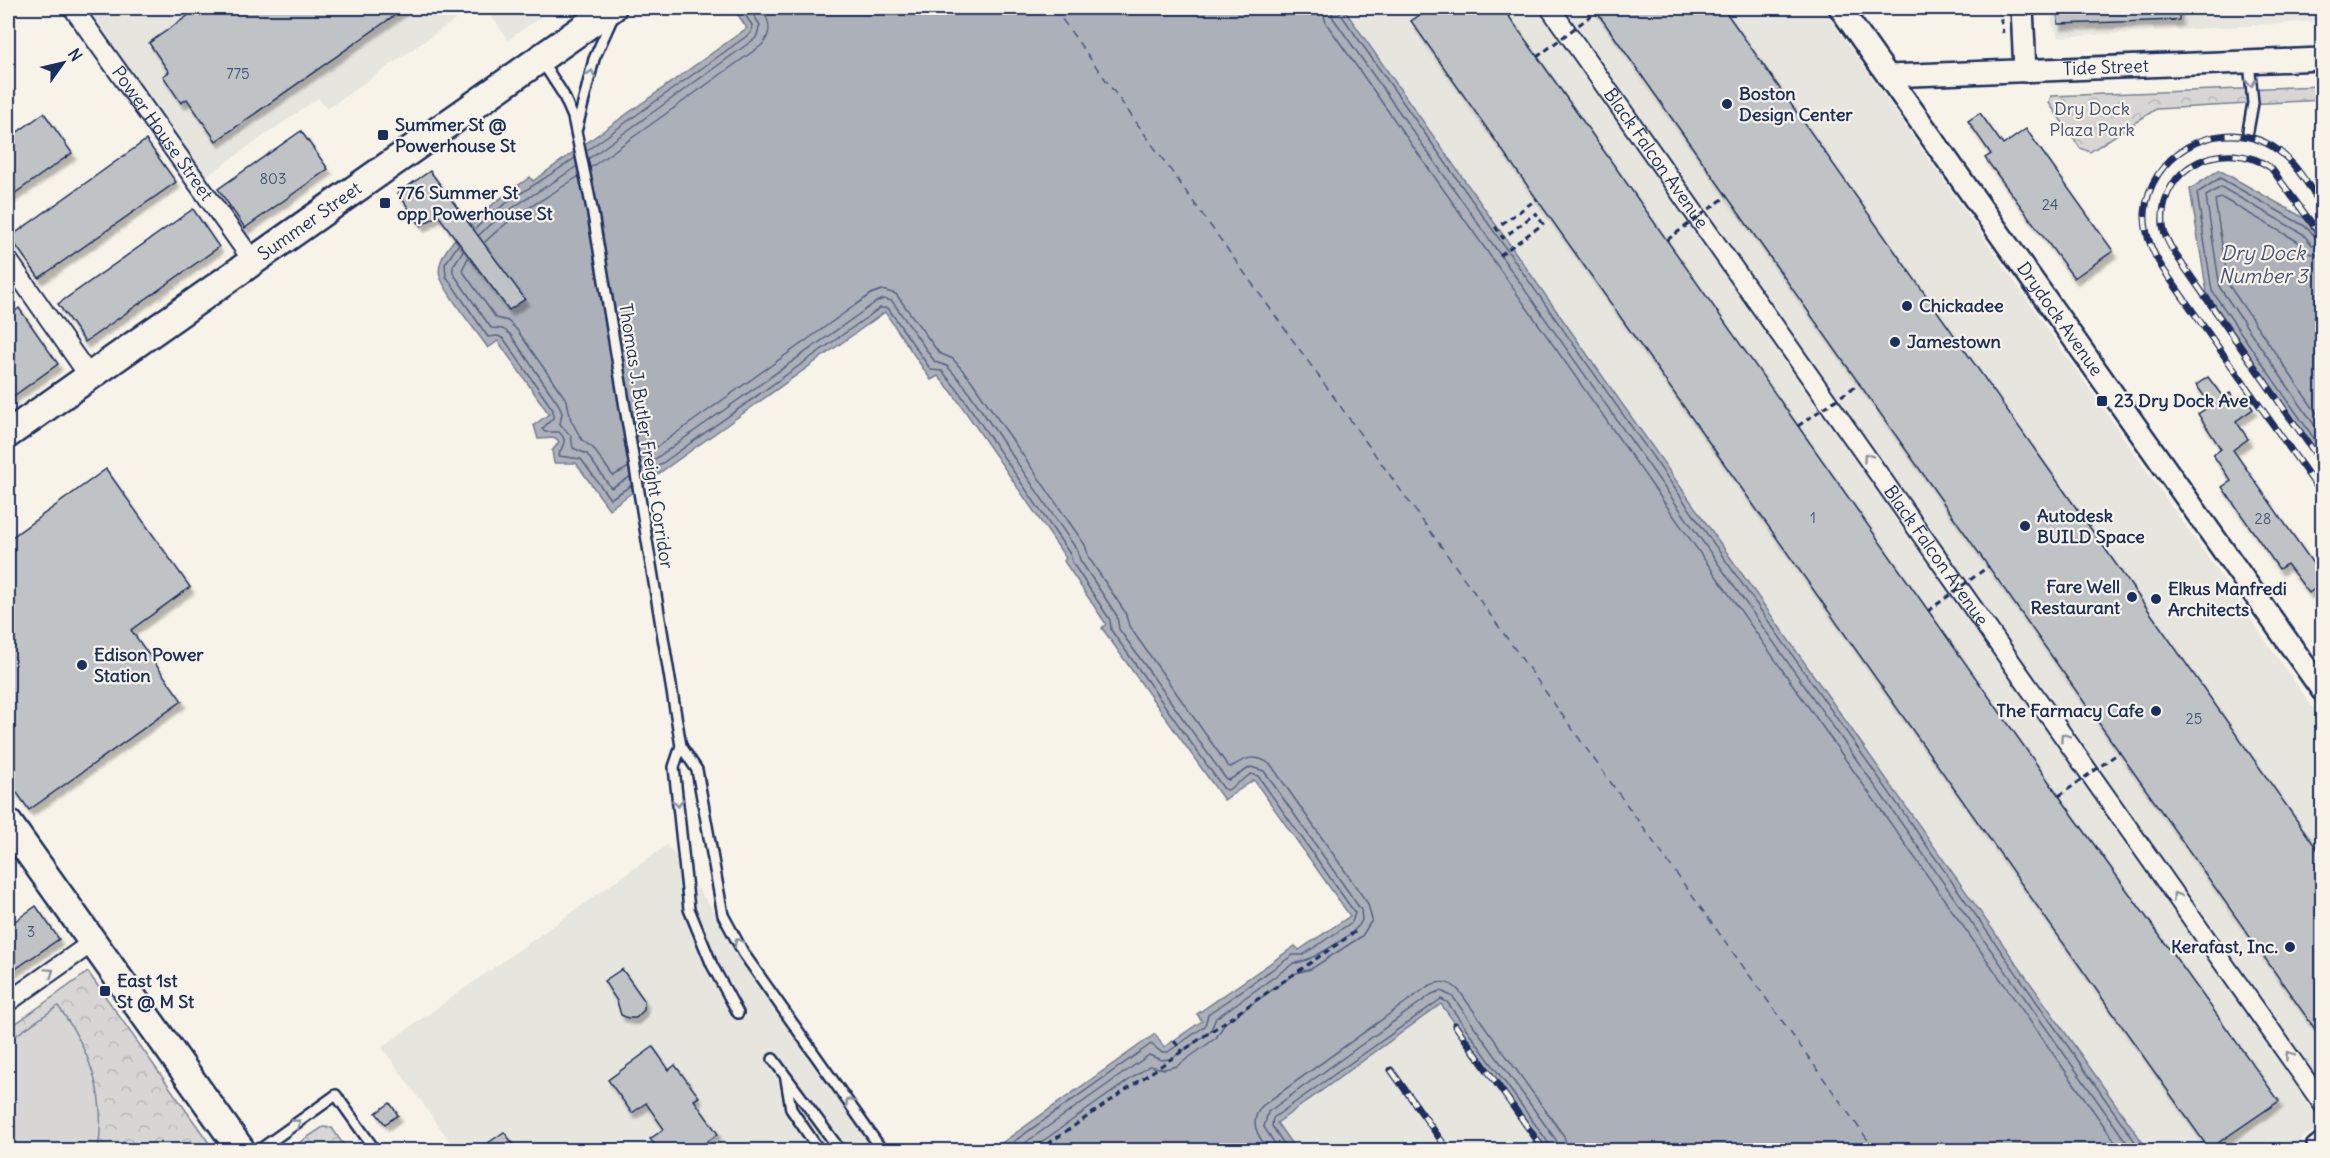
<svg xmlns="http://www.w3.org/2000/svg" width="2330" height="1158" font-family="Delius,sans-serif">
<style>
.built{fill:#e6e5de}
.forest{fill:url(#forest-crowns);stroke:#798299;stroke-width:1.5}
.pitch{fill:#d7d6d4;stroke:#798299;stroke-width:1.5}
.water{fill:#acb0b9;stroke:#727c95;stroke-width:1.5}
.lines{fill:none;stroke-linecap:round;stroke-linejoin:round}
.shore{stroke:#556382;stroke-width:1.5}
.ferry{stroke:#465679;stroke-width:1.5;stroke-dasharray:8 6;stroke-linecap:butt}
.building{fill:#c0c3c5;stroke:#1b2f5e;stroke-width:1.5;filter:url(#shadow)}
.service-casing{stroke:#1b2f5e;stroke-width:14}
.minor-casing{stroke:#1b2f5e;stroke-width:22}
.tertiary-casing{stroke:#1b2f5e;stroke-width:26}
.primary-casing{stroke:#1b2f5e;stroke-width:32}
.path{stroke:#1b2f5e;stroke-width:3;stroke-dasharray:6 4.5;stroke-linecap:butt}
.service{stroke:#f7f3e8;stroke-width:9}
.minor{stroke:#f7f3e8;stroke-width:18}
.tertiary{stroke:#f7f3e8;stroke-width:21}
.primary{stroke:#f7f3e8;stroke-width:27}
.rail-casing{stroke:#1b2f5e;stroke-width:7}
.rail{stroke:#f7f3e8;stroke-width:4.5;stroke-dasharray:14;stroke-linecap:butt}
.path-bridge{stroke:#1b2f5e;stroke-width:3;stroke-dasharray:6 4.5;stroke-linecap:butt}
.oneway{stroke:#8991a3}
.poi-dot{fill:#1b2f5e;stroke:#f7f3e8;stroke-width:2}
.labels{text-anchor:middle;stroke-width:4.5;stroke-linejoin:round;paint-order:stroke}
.number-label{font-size:15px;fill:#445478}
.street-label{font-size:18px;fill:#1b2f5e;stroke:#f7f3e8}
.poi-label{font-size:18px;font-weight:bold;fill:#1b2f5e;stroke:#f7f3e8;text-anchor:start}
.park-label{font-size:18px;fill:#415076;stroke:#f7f3e8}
.water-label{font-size:20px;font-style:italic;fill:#465679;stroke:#f7f3e8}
</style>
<defs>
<pattern id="forest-crowns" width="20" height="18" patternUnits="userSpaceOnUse" patternTransform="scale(1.5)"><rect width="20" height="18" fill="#d7d6d4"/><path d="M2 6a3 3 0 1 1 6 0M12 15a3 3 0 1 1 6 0" fill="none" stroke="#b8b8b8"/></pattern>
<filter id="shadow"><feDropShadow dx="3.5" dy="6" stdDeviation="1.5" flood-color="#0004"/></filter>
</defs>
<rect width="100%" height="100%" fill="#f7f3e8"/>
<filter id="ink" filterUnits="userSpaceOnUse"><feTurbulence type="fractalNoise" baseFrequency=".0167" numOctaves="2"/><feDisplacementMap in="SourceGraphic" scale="12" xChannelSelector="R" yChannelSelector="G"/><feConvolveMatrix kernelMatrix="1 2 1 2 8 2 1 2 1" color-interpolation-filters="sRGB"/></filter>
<g filter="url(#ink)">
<!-- built -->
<g class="built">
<polygon points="86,8 472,8 327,109 318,98 204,178"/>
<polygon points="486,8 553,8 508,40"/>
<polygon points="1343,8 1823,8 2322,721 2322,1124 2299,1141 2306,1150 2148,1150"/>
<polygon points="2052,8 2322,8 2322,21 2059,37 2052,23"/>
<polygon points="667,845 883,1150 456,1150 382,1047"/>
<polygon points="1441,1004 1547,1150 1296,1150 1276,1123"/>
</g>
<!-- forest -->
<g class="forest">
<polygon points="2322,86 2322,100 2156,109 2090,152 2080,148 2049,103 2051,96"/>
<polygon points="88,972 214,1150 8,1150 8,1029"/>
<polygon points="323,1127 332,1128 347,1150 288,1150"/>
</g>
<!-- pitch -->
<path class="pitch" d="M58,1006C90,1050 107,1096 98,1150H8V1041Z"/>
<!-- water -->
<g class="water">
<path d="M733,8H1343L2148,1150H1547L1441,1004L1277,1123L1296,1150H992L1155,1034L1164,1047L1202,1021L1197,1014L1295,946L1299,950L1350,916L1254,780L1224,800L1102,628L1106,624L1064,561L1066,558L952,392L938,376L931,380L885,312L609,509L576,463H554L552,451L559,442L556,438L538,439L534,425L549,414L498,341L488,348C473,326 452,303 441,279C426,247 508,193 530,177L533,181L747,28Z"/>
<polygon points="2219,170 2313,223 2322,237 2322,460 2207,293 2190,189"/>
</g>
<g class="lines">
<!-- shore -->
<g class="shore">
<polyline points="1322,8 1326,23 2121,1150"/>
<polyline points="1331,8 1333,18 2132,1150"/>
<polyline points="1338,8 1340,13 2141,1150"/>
<polyline points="586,151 751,33 752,25 740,8"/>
<polyline points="588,159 756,38 760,25 749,8"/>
<path d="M590,168L762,45C773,32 770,20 761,8"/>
<path d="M475,229C507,198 540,183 575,158"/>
<path d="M479,235C510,205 543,191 577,166"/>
<polyline points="2322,240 2316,238 2308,228 2220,178 2197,193 2212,291 2322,450"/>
<path d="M485,242C514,213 546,199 579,176"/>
<path d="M458,245L445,264L446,276L488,337L498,336L504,339L553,410V418L542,429L545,432H559C570,442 560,446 559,456L581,459L610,499L632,485"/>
<polyline points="2322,247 2312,245 2303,234 2221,187 2206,196 2220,288 2322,436"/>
<polyline points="463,251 453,266 453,273 491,328 503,329 510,334 559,405 562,413 560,424 571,436 573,448 587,454 611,488 630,477"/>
<polyline points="2322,256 2309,253 2297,241 2222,198 2215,200 2228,284 2322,421"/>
<polyline points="468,258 462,270 496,318 508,321 517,330 567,401 571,420 582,440 593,448 613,476 629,467"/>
<path d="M640,459L871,294L882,290L896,294L939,353L953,359L971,380L1085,545L1089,558L1125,612L1129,626L1228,766L1231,767C1245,758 1256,753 1271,765L1368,904L1372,920L1362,936L1311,969L1296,973L1225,1023L1216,1038L1177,1066L1164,1069L1149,1066L1030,1150"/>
<path d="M641,469L876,302L883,299L892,301L935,362L947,366L964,385L1077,550L1080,560L1117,616L1119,629L1226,779L1229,780L1251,767L1264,771L1361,910L1362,920C1357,934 1308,963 1294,963L1216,1018L1210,1032L1171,1059L1161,1060L1149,1055L1015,1150"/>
<polyline points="643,477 880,308 888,308 931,370 942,371 957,389 1070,554 1072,562 1110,620 1111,630 1224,789 1228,790 1251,774 1258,776 1355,913 1352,922 1303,955 1293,955 1208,1014 1205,1026 1168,1052 1161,1052 1151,1044 1002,1150"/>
<path d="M1268,1150C1258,1136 1248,1122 1262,1106L1427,987C1439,980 1451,981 1460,992L1564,1136L1568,1150"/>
<polyline points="1279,1150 1264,1127 1268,1112 1432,994 1441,991 1453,997 1556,1140 1559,1150"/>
<polyline points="1288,1150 1272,1126 1273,1118 1441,999 1447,1002 1550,1145 1551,1150"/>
</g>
<!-- ferry -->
<polyline class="ferry" points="1054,8 1875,1150"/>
</g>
<!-- building -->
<g class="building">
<polygon points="199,8 405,8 216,141 187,99 181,103 163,76 169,72 149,43"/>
<polygon points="1430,8 1503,8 2059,796 2279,1101 2209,1149 1411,21"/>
<polygon points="1594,8 1723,8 2322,856 2322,1039"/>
<polygon points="2057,8 2179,8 2179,20 2058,24"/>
<polygon points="44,113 72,153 8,198 8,139"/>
<polygon points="1980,113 2003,145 2026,129 2113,251 2074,278 1985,158 1991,154 1968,121"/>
<polygon points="301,131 328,169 245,228 218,189"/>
<polygon points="146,140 176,182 39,278 10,237"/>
<polygon points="430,171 525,299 509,310 438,215 421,226 398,193"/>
<polygon points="193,209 219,247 85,342 58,304"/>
<polygon points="19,308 58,364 8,400 8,317"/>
<polygon points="2208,377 2223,397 2230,393 2237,403 2245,397 2253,409 2236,421 2248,439 2233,450 2314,565 2322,559 2322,583 2309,593 2287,564 2279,569 2222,487 2231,481 2213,455 2221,449 2198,414 2211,405 2196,385"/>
<polygon points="106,469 190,587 131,630 182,701 29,810 8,780 8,540"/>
<polygon points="36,906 59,939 8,974 8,926"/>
<polygon points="622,969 644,1000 644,1010 636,1018 628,1018 621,1015 617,1001 604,981"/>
<polygon points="653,1047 669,1070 675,1065 699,1097 694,1100 718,1134 695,1150 659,1150 650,1139 664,1129 646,1103 632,1113 608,1080"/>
<polygon points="390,1103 398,1115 385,1124 376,1113"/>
<polygon points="504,1132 518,1150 478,1150"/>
</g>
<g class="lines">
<!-- service casing -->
<g class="service-casing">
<g id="service">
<polyline points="541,60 563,94 573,117 593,214 681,746 697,770 723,915 744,954 882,1150"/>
<polyline points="577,128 594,59 612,19"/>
<polyline points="2248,131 2253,103 2249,62"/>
<polyline points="681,746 674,767 689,909 712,965 738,1013"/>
<polyline points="773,1059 840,1150"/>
<polyline points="786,1079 791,1109 819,1150"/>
<polyline points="2312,1144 2322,1136"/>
<polyline points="259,1150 336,1095 375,1150"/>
</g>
</g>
<!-- minor casing -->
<g class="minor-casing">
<g id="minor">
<path id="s1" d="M73,8L253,261"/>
<path id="s2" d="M1550,8L2322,1103"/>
<polyline points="8,260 89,376"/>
<polyline points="8,1002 93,942"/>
</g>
</g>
<!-- tertiary casing -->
<g class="tertiary-casing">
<g id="tertiary">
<path id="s3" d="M1840,8L2322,690"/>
<polyline points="2022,8 2025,71"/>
<path id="s4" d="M1888,76L2322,59"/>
</g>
</g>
<!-- primary casing -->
<g class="primary-casing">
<g id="primary">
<path id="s5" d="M8,434L612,8"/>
<polyline points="8,823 241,1150"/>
</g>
</g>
<!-- path -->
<g class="path">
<polyline points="1999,8 2003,33"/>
<polyline points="1500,255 1543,224 1536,213 1503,238 1496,228 1537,199"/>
<polyline points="1174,1041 1183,1052"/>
<polyline points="1039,1150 1358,930"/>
</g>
<!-- service -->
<use href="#service" class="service"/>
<!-- minor -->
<use href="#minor" class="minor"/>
<!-- tertiary -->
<use href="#tertiary" class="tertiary"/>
<!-- primary -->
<use href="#primary" class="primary"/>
<!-- rail casing -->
<g class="rail-casing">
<g id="rail">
<path d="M2322,206C2306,182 2291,154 2264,142C2212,119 2149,156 2145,213C2144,234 2152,252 2163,269L2322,494"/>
<path d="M2322,237L2271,168C2226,136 2158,165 2163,225C2164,237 2171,248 2178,258L2322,463"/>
<polyline points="1455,1025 1544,1150"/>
<polyline points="1391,1070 1448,1150"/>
</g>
</g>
<!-- rail -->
<use href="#rail" class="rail"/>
<!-- path-bridge -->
<g class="path-bridge">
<polyline points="1537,57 1597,11"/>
<polyline points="1667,240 1727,196"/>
<polyline points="1798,426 1860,383"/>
<polyline points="1928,611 1989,566"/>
<polyline points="2059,796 2120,752"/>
</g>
</g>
<!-- one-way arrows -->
<defs><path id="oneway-chevron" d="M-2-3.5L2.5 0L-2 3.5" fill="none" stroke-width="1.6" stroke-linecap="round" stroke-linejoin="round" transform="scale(1.5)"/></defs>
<g class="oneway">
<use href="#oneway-chevron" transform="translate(591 74) rotate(-75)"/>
<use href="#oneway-chevron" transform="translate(2251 83) rotate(84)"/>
<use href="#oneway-chevron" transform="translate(1867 457) rotate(-125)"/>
<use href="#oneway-chevron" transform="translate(2064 737) rotate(-125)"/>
<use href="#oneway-chevron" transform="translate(678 803) rotate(84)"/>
<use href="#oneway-chevron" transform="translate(2176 896) rotate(-125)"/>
<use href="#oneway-chevron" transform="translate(738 942) rotate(-118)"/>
<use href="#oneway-chevron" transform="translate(50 972) rotate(-35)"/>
<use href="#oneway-chevron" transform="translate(2289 1055) rotate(-125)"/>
<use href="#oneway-chevron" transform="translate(849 1102) rotate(-125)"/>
<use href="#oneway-chevron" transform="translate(297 1123) rotate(-36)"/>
</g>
</g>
<!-- markers -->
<g class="poi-dot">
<circle cx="1727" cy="104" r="6"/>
<rect x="377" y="129" width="12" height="12" rx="3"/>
<rect x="379" y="197" width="12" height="12" rx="3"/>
<circle cx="1907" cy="306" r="6"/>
<circle cx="1895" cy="342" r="6"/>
<rect x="2096" y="395" width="12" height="12" rx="3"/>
<circle cx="2025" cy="526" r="6"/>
<circle cx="2132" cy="597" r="6"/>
<circle cx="2156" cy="599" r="6"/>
<circle cx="82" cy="665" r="6"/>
<circle cx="2156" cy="711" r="6"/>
<circle cx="2290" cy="947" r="6"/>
<rect x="99" y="985" width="12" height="12" rx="3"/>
</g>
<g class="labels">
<!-- number labels -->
<g class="number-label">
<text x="238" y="79">775</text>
<text x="273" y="184">803</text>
<text x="2050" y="210">24</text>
<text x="1813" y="523">1</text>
<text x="2263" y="524">28</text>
<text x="2194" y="724">25</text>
<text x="31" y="937">3</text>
</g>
<!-- street labels -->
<g class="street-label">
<text dy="6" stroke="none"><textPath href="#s4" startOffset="218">Tide Street</textPath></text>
<text dy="6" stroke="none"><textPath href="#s1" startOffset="154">Power House Street</textPath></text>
<text dy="6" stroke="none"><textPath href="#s2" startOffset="184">Black Falcon Avenue</textPath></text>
<text dy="6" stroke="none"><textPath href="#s5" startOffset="369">Summer Street</textPath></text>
<text dy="6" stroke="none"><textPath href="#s3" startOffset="381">Drydock Avenue</textPath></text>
<text transform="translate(646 436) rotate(81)" y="6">Thomas J. Butler Freight Corridor</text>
<text dy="6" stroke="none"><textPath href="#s2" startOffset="670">Black Falcon Avenue</textPath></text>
</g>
<!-- poi labels -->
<g class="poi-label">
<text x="1739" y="100">Boston<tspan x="1739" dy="21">Design Center</tspan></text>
<text x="395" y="131">Summer St @<tspan x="395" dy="21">Powerhouse St</tspan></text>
<text x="397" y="199">776 Summer St<tspan x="397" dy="21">opp Powerhouse St</tspan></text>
<text x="1919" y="312">Chickadee</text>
<text x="1907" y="348">Jamestown</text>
<text x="2114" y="407">23 Dry Dock Ave</text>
<text x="2037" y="522">Autodesk<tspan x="2037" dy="21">BUILD Space</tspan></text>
<text x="2120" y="593" text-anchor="end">Fare Well<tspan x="2120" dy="21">Restaurant</tspan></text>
<text x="2168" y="595">Elkus Manfredi<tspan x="2168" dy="21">Architects</tspan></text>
<text x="94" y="661">Edison Power<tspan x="94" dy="21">Station</tspan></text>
<text x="2144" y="717" text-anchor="end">The Farmacy Cafe</text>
<text x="2278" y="953" text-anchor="end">Kerafast, Inc.</text>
<text x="117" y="987">East 1st<tspan x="117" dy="21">St @ M St</tspan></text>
</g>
<!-- park labels -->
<g class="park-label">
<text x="2092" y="115">Dry Dock<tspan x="2092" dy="21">Plaza Park</tspan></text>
</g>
<!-- water labels -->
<g class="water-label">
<text x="2263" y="260">Dry Dock<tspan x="2263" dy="23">Number 3</tspan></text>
</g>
</g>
<!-- margin -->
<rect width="2330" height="1158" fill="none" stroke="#f7f3e8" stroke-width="30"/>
<rect x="15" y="15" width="2300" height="1128" fill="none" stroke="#1b2f5e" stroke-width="2" filter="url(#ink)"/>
<!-- north arrow -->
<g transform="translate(63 63) rotate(56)" stroke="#f7f3e8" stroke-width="4.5" paint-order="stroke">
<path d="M0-4.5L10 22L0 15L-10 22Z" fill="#1b2f5e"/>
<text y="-9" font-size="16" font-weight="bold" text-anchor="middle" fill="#1b2f5e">N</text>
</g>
</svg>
